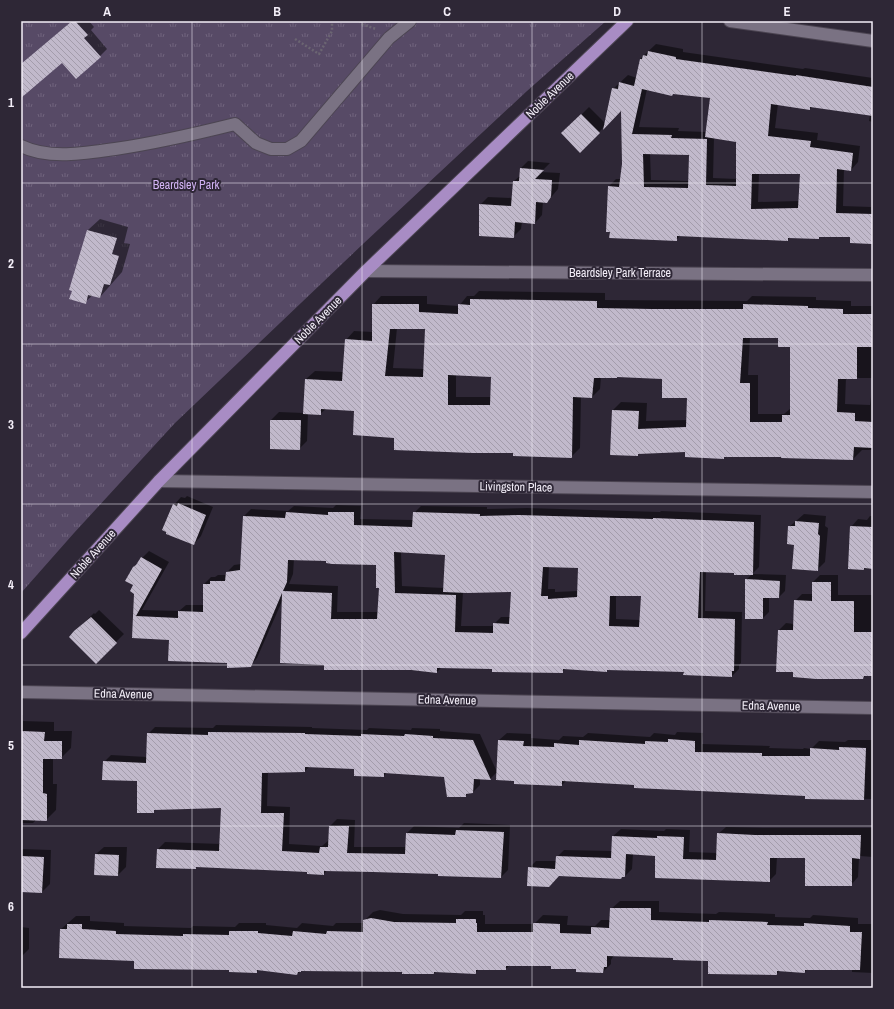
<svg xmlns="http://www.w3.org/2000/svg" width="894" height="1009" font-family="'Archivo Narrow',sans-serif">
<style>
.park{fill:url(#park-tufts)}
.shadow{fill:#0007;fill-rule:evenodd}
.building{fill:url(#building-back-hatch);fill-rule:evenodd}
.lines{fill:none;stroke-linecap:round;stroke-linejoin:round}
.minor-casing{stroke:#4c4552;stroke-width:14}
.major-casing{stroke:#4c4552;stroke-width:14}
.path{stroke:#6b6572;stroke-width:2.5;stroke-dasharray:2 2;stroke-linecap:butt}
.minor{stroke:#7a7283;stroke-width:12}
.major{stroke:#a88cc4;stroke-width:12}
.grid{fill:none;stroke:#f3eef8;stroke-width:1;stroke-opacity:0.55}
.labels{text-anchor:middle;stroke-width:4;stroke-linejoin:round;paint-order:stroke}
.street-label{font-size:12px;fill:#f3eef8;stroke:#2e2736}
.park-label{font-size:12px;fill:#d2b3f4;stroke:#2e2736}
.neatline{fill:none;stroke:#f3eef8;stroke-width:1.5}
.grid-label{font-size:13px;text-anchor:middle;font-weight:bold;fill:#f3eef8}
</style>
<defs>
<pattern id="park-tufts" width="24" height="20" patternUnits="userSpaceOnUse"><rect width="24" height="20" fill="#574a66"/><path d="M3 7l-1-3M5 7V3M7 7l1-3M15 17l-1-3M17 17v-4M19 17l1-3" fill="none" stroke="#70647d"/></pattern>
<pattern id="building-back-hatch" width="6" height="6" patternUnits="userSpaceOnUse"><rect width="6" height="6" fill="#c1b9cb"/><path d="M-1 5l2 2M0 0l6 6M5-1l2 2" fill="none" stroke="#a39cab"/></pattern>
</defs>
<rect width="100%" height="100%" fill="#2e2736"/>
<!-- park -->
<polygon class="park" points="21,21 606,21 527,91 364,243 175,423 74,533 21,593"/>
<!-- shadow -->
<g class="shadow">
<polygon points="72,21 89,21 94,27 91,30 107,49 100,56 62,61 21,97 21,65"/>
<path d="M656,44L683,49V52L803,69L805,68L873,78V122L869,121L870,115L812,107L810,109L778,104L775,128L818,133L817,140L860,146L858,162L851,170L844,169L843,206L871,207L873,181V243L851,242V236H821L819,238L790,237L788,240L680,236L676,240L609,186L616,179H621L623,164L622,109L580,151L563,133L589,107L605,123L613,89L628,75L637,78L640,59ZM647,89L711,97L707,132L678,131L679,128L639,127ZM714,138L737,141V179L713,178ZM650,153L690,154L689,181L651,180ZM759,174H801L799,201L758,202Z"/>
<polygon points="528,161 550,163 541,172 560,173 558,189 547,202 543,201 542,215 535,223 522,222 521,229 513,237 480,205 488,197 512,198 514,181 520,176 520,169"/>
<polygon points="100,219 128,227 124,243 130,244 122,272 100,297 93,295 85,302 88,230"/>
<path d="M479,291L605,293V300L747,301L752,296L816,297V300L851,301V306H873V378H846L845,404L870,405L873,379V450H862L853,459L782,456H725L723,458L686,451L639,453L637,455L613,410L621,402L647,403L646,421L687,420L688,397L663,378L618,376L601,377L600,389L592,397H581L580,448L571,457L514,452L395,437L356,410L326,409L320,414H308L307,441L299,449L271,420L279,412L304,413L306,379L315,371L344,372L346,340L354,331L373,332V305L381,296H427V304L459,306L467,296H474ZM397,328H426L424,369L393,368ZM750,337H779L791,346V408L784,414H758V375H748ZM456,374L492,376L491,397H456Z"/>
<polygon points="187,496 213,507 201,536 194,544 174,505 181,497 185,498"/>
<path d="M336,505L361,506L360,519L413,520L414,513L421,506L487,507V509L527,508L660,512L661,511L761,515L759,567L752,574L786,575L785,591L779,597H769V612L763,618L746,580L752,574L706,571L705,611L742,612L741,663L739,665V669L732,676L685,671L608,669L606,671L566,668L562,672L442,667L437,672L325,664L283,599L257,658L250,666L228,662L170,639L133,637L142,558L149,551L169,562L142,610L179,611L186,605H204V584L211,577H215L218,575H227V572L234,565L241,564L244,516L251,509L288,511L294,506L333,508ZM401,552L446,554L444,588L402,586ZM294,559L377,564L380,587L378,612H337L338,586L289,584L293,574ZM549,566L579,568L578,591L555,592V589H548ZM512,591L511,617H501L494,624V626H461L463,592ZM616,595H642L640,620L616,619Z"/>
<polygon points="804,514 826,516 825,526 828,528 825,562 817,570 795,544 789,527"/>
<polygon points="870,516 873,516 873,569 849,568 851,527 858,519 867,520"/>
<polygon points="820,575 838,575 838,595 873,595 873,675 866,675 863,678 794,671 779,630 786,623 794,624 795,601 802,594 813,594 813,582"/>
<polygon points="99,610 124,634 96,662 70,637 94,613 95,614"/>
<polygon points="21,715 23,715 23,721 54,722 54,731 72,731 71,748 61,758 53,758 53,784 57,784 56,810 46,820 36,820 33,823 21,823"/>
<polygon points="216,725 312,727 312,728 367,730 369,728 411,730 412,728 440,729 440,731 480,734 497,772 490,779 480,778 480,785 473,792 469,793 465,796 445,776 387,772 384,776 355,775 355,768 310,766 305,771 268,772 267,806 290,807 289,844 322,846 329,840 330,826 337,819 355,820 354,847 407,847 407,833 414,826 459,828 464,823 510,825 508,870 501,877 439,873 327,870 324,874 308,871 197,866 195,868 158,849 165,842 221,844 222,807 156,808 153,812 138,780 104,762 111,755 147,757 148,734 155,727 213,728"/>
<polygon points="677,732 703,733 702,744 770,746 769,748 803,749 804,748 811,749 819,741 845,742 848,740 873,740 873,799 806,798 806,795 566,781 562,785 499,740 507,733 531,734 531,738 559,740 563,736 583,737 588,733 650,737 654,733 675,735"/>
<polygon points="726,827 763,828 873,828 873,857 860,856 859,858 858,877 851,885 806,857 777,857 776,874 769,881 656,856 633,854 632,869 625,876 529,868 536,861 556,861 557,857 564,850 613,851 613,836 621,829 664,831 666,829 690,830 689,852 718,853 718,834"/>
<polygon points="104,847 127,847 126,867 118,875 95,874 96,854"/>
<polygon points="21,849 51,850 50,884 42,892 21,891"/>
<polygon points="620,901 659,901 659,912 716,914 719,912 775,914 775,917 810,918 813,915 858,918 858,924 873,924 873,973 852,972 852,969 808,968 805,972 780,971 776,974 709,960 674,957 614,955 611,960 611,964 603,972 577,968 552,965 510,965 506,969 479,969 475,973 436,972 434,973 403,971 302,970 297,974 259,969 257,972 135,960 61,929 76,916 90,916 90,921 124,923 124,926 191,928 193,926 235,927 239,923 266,923 266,925 297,928 302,923 333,926 336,923 364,923 364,921 373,912 380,910 403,914 461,915 465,911 483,911 483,915 485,915 485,924 534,924 543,915 568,916 567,925 595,926 601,920 611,920 611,909"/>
<polygon points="21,927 29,928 29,949 21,957"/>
</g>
<!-- building -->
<g class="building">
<polygon points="72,21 75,21 88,35 84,38 101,57 76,79 62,63 21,98 21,64"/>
<path d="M648,51L676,57V59L796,76V75L873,87V116L810,107V110L771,104L768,136L811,141L810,147L853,153L851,171L837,169L836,213L873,214L872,244L850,243V237H819V239L788,238V241L677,236V241L609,238L610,232H606L608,186L619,187L622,164L621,111L603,130L612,88L618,89L619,82L634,86L640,59H642L643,55L647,56ZM642,89L672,96L673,94L710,98L705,137L736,142V186L706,185L707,139L671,138L672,135L632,134ZM643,154L689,155L688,188L644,187ZM752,174H800L798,208L751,209Z"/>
<polygon points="581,114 600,133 580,153 561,133"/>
<polygon points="520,168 544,170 535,179 552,180 551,197 547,203 536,202 535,224 515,222 514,238 479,236 479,204 511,206 513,181 519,181"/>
<polygon points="87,230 117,238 112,254 119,256 110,285 104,284 100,298 88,295 86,304 69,299 72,291 69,290"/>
<path d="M470,299L597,301V308L652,309H743V304L808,306V308L843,309V314H873V347H857V379H838L837,412L855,413V421L873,422V448L854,447L853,460L781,458V457H724V459L685,457V452L638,454V456L610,455L612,410L639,411L638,429L686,427L687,398H662V379L617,377V378H594L592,398L573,397L572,458L513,456V453H473L394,450V438L353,435L354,411L321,409V415L303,414L305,379L342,381L345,339L372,341V304H419V312L458,314V304L470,305ZM390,329H425L423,377L385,376ZM743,338H778V347H790V415H782V422H750V383H740ZM448,375L491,377L490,405H448Z"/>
<polygon points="270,420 301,420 300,450 270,449"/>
<polygon points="178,503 206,515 194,545 166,534 166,532 162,530 173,504 177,506"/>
<path d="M286,512L328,515V512H354V525L412,527L413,512L480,514V516L519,515L653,519V518L754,522L753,575H734V573L700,572L698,618L735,619L734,671H732V677L683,675L684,672L607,670V672L563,669V673L492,672V669L437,668V673L411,670H324V665L280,663L282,593L251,667L227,668V663L168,661L169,640L132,638L134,594L130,591L133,585L125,581L133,567L136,565L141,557L162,569L136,616L178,618V611L203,612V584H210V581H225L226,572L240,570L243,516L285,518ZM394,552L445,555L443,592L467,593L511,592L509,624L493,623V633L455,632L456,595L395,593ZM288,560L326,561V563L332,564L376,565V588H379L377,619H331L332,593L283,591L287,582ZM543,567L578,568L577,597L548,599V596H541ZM610,596H641L639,627L609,626Z"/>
<polygon points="795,521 819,523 818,534 820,536 818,571 792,569 794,545 787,544 788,526 795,526"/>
<polygon points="850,526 873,527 873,569 864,568 864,570 848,569"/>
<polygon points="745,579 780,581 779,598 763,598 763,619 745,619"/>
<polygon points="812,582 831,582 831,601 854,601 854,632 873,632 873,676 864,676 863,679 816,679 793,677 793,672 776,672 778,630 793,630 794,600 812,601"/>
<polygon points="91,617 117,643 96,664 69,637 74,631"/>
<polygon points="22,731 45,732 44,741 62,741 62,759 43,759 43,793 47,794 47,821 21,820"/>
<polygon points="208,732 305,733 305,734 361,736 361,734 404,736 405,734 433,736 433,738 473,740 491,780 474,779 473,793 466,794 466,797 447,797 444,777 384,773 384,777 354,776 354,769 305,767 305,772 262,773 261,813 284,813 282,851 319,853 320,847 328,847 329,826 349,826 347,853 405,854 406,833 455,835 456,830 504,832 501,878 438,876 438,874 373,872 324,871 324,875 307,874 307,872 196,867 196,869 156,868 157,849 219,851 221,808 154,810 154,813 137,813 137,781 102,780 103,761 146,763 147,733 208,735"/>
<polygon points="668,739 695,741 695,752 762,753 762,756 810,756 810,748 839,750 839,747 866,748 864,800 805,799 805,796 657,789 634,788 634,785 562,781 562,786 514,784 514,781 496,780 498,740 524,741 523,746 554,747 554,743 579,745 579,740 645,744 645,741 668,742"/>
<polygon points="717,833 755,835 861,835 860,859 852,858 852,886 805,886 805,858 770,858 770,882 655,878 655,856 626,854 625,877 622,877 621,879 559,876 549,887 527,886 528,867 555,869 556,856 611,858 612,836 657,838 657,836 684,837 683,859 716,860"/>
<polygon points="95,854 119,855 118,876 94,875"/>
<polygon points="21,856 44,857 42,893 21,892"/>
<polygon points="610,908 651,908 651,920 709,922 709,920 768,922 767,925 804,926 804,923 850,926 850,932 862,932 860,970 805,970 805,973 777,971 777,975 708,974 708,961 673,960 673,958 607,956 607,967 604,967 603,973 576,972 576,969 551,969 551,966 506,966 506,970 476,970 476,974 434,972 434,974 402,974 402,972 301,971 301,972 298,972 297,975 257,970 257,973 229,972 229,970 134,969 134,961 59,958 60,929 67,929 67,924 82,924 82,929 116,931 116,934 183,936 183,934 229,935 229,931 258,931 258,933 292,936 293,931 326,934 327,931 363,932 363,920 371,918 394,922 456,923 456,919 476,919 476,923 477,923 477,932 533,932 533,923 537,923 560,924 560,933 591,934 591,927 609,928"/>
</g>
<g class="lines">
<!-- minor casing -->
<g class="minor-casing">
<g id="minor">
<polyline points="730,21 873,41"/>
<path d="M21,146C50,160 85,153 115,149C156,143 195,134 235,124L256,143L271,149H287L301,141L389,38L410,21"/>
<polyline points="366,271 873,275"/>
<polyline points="159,481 873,492"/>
<polyline points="21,692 873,708"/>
</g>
</g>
<!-- major casing -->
<g class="major-casing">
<polyline id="major" points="21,633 159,481 366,271 627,21"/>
</g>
<!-- path -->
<g class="path">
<polyline points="360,21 361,24 376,29"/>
<polyline points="295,39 319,54 332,31 332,21"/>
</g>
<!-- minor -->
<use href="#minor" class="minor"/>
<!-- major -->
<use href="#major" class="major"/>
</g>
<!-- grid -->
<path class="grid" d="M192,21V988M362,21V988M532,21V988M702,21V988M21,183H873M21,344H873M21,504H873M21,665H873M21,826H873"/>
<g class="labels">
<!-- street labels -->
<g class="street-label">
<text transform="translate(550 95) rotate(-44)" y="4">Noble Avenue</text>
<text x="620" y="277">Beardsley Park Terrace</text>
<text transform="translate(318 320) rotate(-45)" y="4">Noble Avenue</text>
<text transform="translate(516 487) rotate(1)" y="4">Livingston Place</text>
<text transform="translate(93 554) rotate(-48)" y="4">Noble Avenue</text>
<text transform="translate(123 694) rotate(1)" y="4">Edna Avenue</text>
<text transform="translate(447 700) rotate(1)" y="4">Edna Avenue</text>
<text transform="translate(771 706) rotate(1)" y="4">Edna Avenue</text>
</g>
<!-- park labels -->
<g class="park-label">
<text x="186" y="189">Beardsley Park</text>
</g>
</g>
<!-- border -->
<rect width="894" height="1009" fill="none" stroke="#2e2736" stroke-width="44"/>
<rect x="22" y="22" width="850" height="965" class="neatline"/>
<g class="grid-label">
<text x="107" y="16">A</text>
<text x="277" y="16">B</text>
<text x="447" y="16">C</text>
<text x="617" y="16">D</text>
<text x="787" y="16">E</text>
<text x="11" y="107">1</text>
<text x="11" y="268">2</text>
<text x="11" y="429">3</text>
<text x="11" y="589">4</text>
<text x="11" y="750">5</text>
<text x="11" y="911">6</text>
</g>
</svg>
